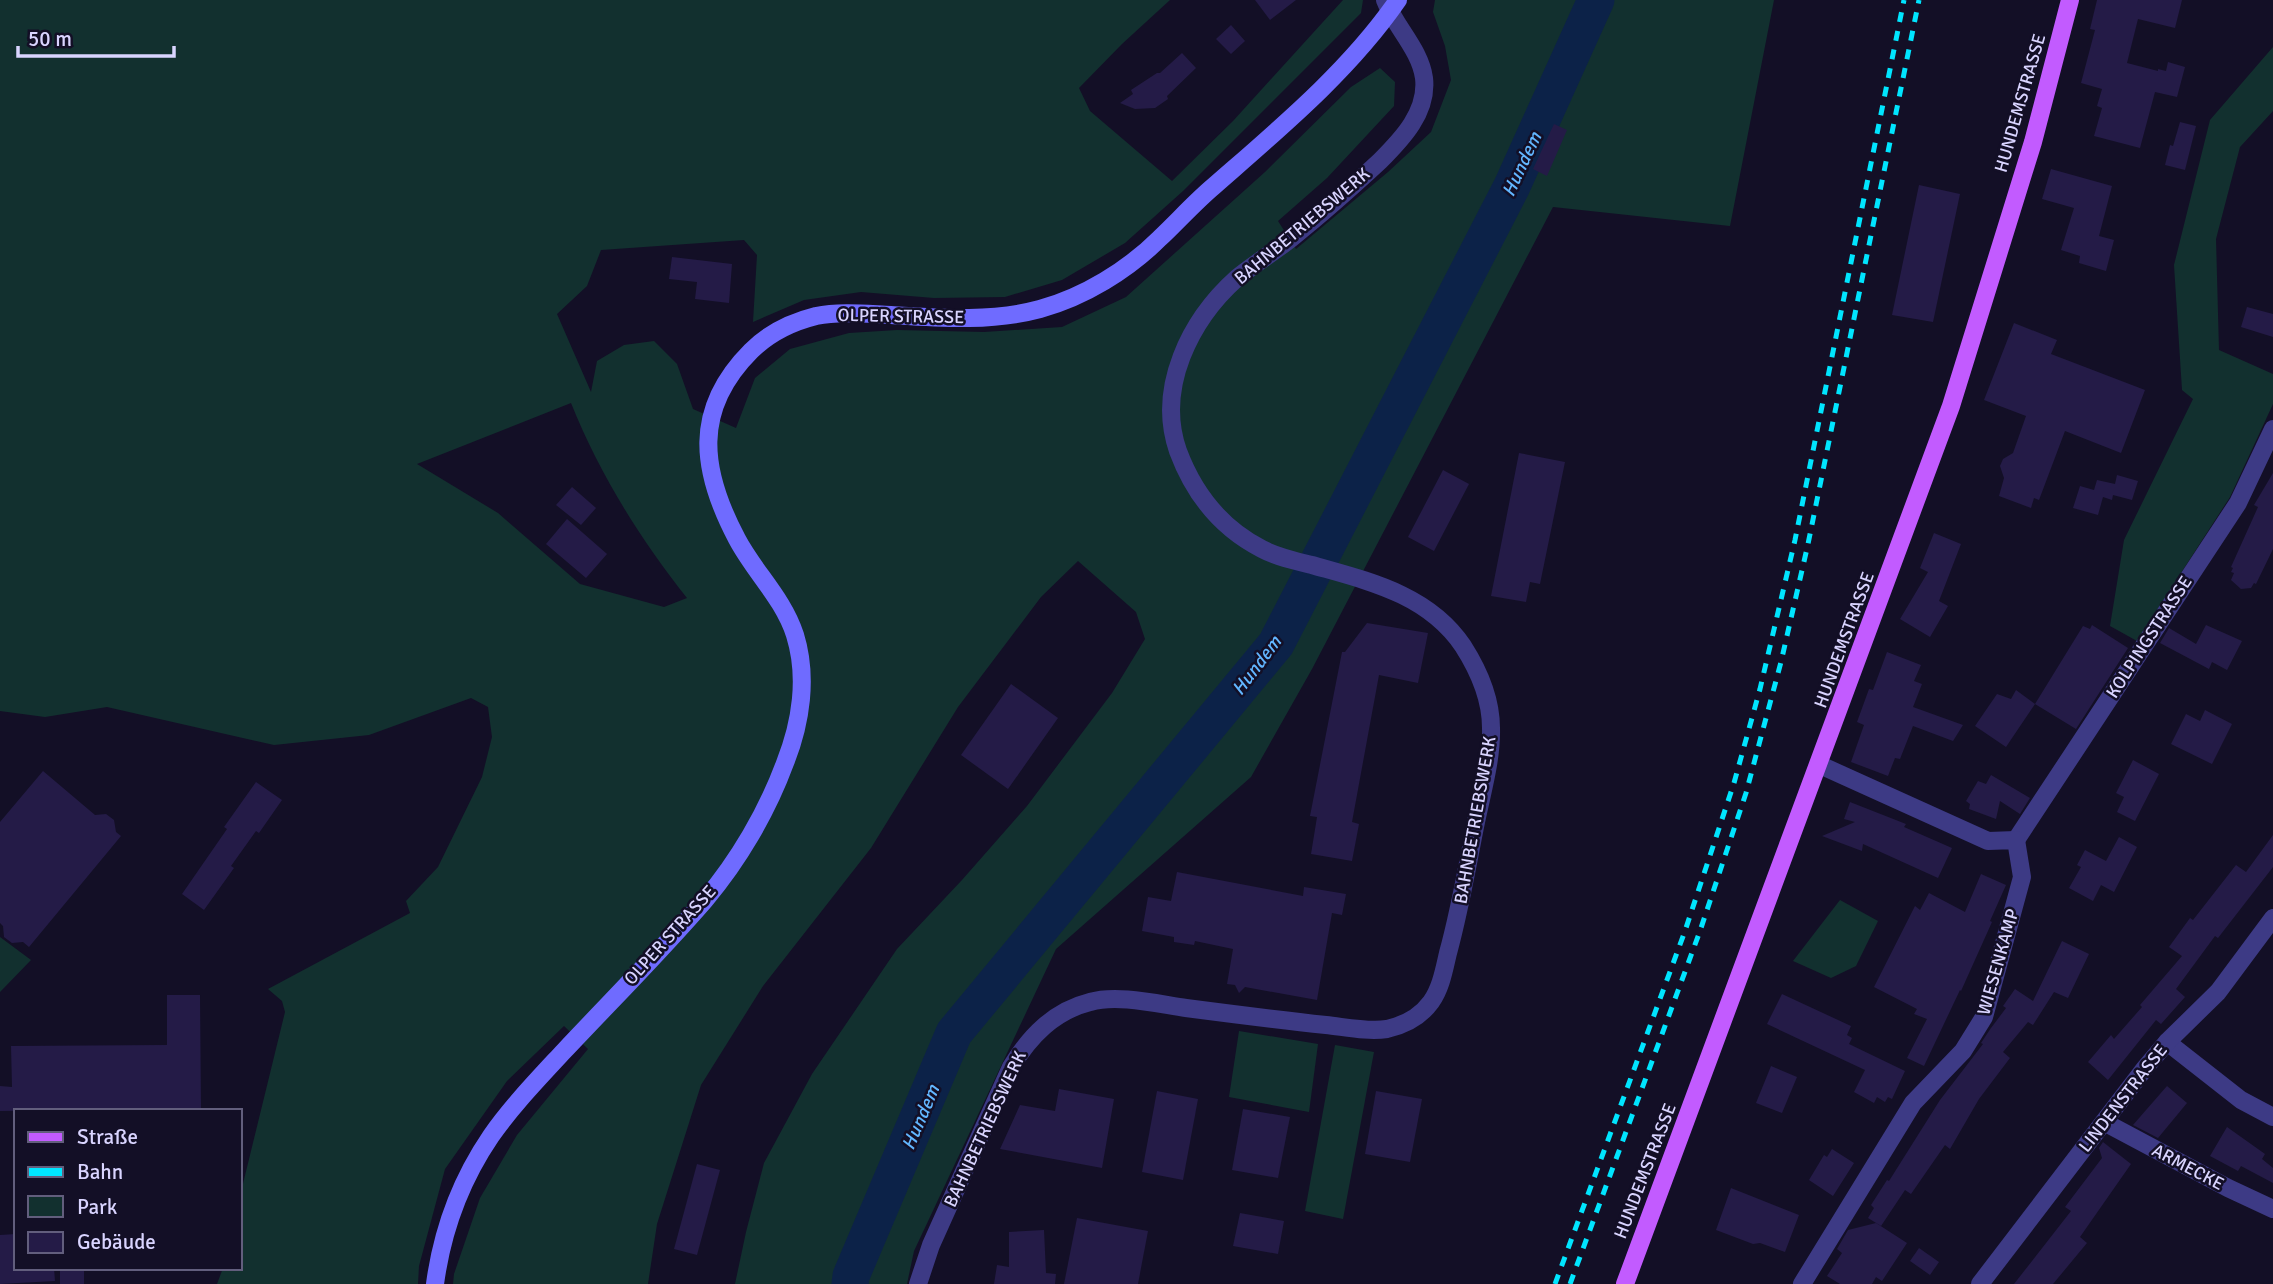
<svg xmlns="http://www.w3.org/2000/svg" width="2273" height="1284" font-family="Signika,sans-serif">
<style>
.green{fill:#12302f;fill-rule:evenodd}
.lines{fill:none;stroke-linecap:round;stroke-linejoin:round}
.river{stroke:#0c2248;stroke-width:37}
.building{fill:#241b47}
.street{stroke:#3d3a85;stroke-width:18}
.secondary{stroke:#6f6bff;stroke-width:18}
.primary{stroke:#c25bff;stroke-width:18}
.rail{stroke:#00e5ff;stroke-width:5;stroke-dasharray:10 9;stroke-linecap:butt}
.labels{text-anchor:middle;stroke-width:5;stroke-linejoin:round;paint-order:stroke}
.street-label{font-size:18px;fill:#d9d4ff;stroke:#130f26}
.water-label{font-size:19px;font-style:italic;fill:#62b6ff;stroke:#130f26}
</style>
<rect width="100%" height="100%" fill="#130f26"/>
<!-- green -->
<g class="green">
<path d="M0,0H1170L1122,44L1079,88L1090,111L1172,181L1233,121L1343,0H1363L1361,13L1183,191L1125,243L1062,280L1005,297L934,298L861,292L804,300L753,322L757,255L744,240L601,250L587,286L557,314L591,392L597,361L624,345L654,341L677,364L693,409L736,428L755,378L790,349L849,333L897,330L984,332L1062,327L1126,297L1265,172L1351,87L1380,68L1395,82L1394,106L1327,178L1278,221L1296,249L1388,172L1431,132L1451,80L1445,46L1433,12L1435,0H1774L1730,226L1553,207L1312,669L1251,777L1056,949L914,1251L907,1284H735L746,1232L764,1163L812,1074L897,949L962,880L1027,806L1112,693L1145,639L1136,612L1078,561L1041,597L958,707L871,848L763,986L701,1085L657,1224L648,1284H453L454,1274L480,1198L517,1135L588,1049L564,1026L507,1081L445,1169L419,1266L418,1284H217L223,1268H240V1196L285,1012L282,1001L268,989L410,913L406,901L438,867L482,777L492,737L488,707L471,698L369,735L274,745L107,707L45,717L0,711ZM571,403C599,473 640,539 687,598L664,607L580,584L498,513L417,464Z"/>
<polygon points="2273,47 2273,111 2240,147 2216,239 2219,350 2273,374 2273,404 2230,497 2137,641 2110,626 2124,540 2193,399 2182,390 2174,265 2210,120"/>
<polygon points="1840,900 1878,921 1856,966 1831,978 1793,961"/>
<polygon points="0,937 31,960 0,992"/>
<polygon points="1239,1031 1318,1044 1309,1112 1229,1097"/>
<polygon points="1335,1045 1374,1052 1343,1219 1305,1211"/>
</g>
<g class="lines">
<!-- river -->
<polyline class="river" points="850,1284 851,1276 954,1033 1276,644 1512,186 1596,0"/>
</g>
<!-- building -->
<g class="building">
<polygon points="1255,0 1296,0 1270,20"/>
<polygon points="2097,0 2182,0 2175,28 2138,19 2127,63 2158,71 2158,69 2166,71 2168,62 2185,67 2177,97 2155,92 2140,148 2094,136 2102,108 2097,106 2102,89 2081,83 2095,30 2090,29"/>
<polygon points="1231,25 1245,41 1231,54 1216,39"/>
<polygon points="1182,53 1196,68 1167,96 1168,99 1155,108 1135,109 1120,103 1133,94 1131,90 1157,73 1160,73"/>
<polygon points="2180,122 2196,126 2185,170 2165,165 2170,145 2173,146"/>
<polygon points="1554,124 1567,130 1547,176 1533,169"/>
<polygon points="2051,169 2112,186 2099,236 2114,240 2106,271 2079,263 2080,256 2061,250 2074,208 2042,199"/>
<polygon points="1919,185 1960,194 1933,322 1892,315"/>
<polygon points="672,257 732,264 729,303 695,299 697,282 669,279"/>
<polygon points="2247,307 2273,314 2273,337 2241,327"/>
<polygon points="2014,323 2057,340 2051,354 2145,390 2121,453 2065,431 2039,500 2034,498 2031,508 1999,496 2004,478 2000,466 2003,459 2013,453 2026,416 1984,400"/>
<polygon points="1519,453 1565,462 1540,584 1530,582 1526,602 1491,596"/>
<polygon points="1443,470 1469,484 1434,551 1408,537"/>
<polygon points="2273,473 2273,549 2256,584 2254,583 2251,588 2241,589 2231,580 2234,573 2231,572 2233,568 2231,567 2258,507 2254,505"/>
<polygon points="2117,475 2138,481 2132,500 2113,495 2112,500 2103,497 2098,515 2073,508 2080,486 2094,490 2097,480 2115,484"/>
<polygon points="572,487 596,508 581,525 556,505"/>
<polygon points="567,519 607,554 586,578 546,544"/>
<polygon points="1934,533 1961,544 1939,601 1948,606 1930,637 1900,619 1928,572 1920,568"/>
<polygon points="1367,623 1428,633 1418,683 1379,675 1352,822 1359,824 1352,861 1311,854 1317,817 1310,816 1342,652 1345,652"/>
<polygon points="2092,625 2128,648 2076,729 2035,704 2083,626 2090,629"/>
<polygon points="2206,625 2242,641 2227,670 2212,662 2209,669 2160,643 2169,628 2196,644"/>
<polygon points="1887,652 1921,665 1914,681 1922,684 1913,707 1963,725 1953,741 1913,726 1900,759 1895,758 1888,776 1851,762 1864,725 1857,722 1869,689 1873,690"/>
<polygon points="1011,684 1058,718 1008,789 961,755"/>
<polygon points="2016,690 2035,704 2006,747 1975,726 1997,694 2011,699"/>
<polygon points="2205,710 2232,724 2212,764 2171,744 2186,714 2200,721"/>
<polygon points="2133,760 2159,774 2135,821 2117,812 2124,797 2116,793"/>
<polygon points="43,771 95,815 106,814 114,820 116,832 121,836 29,947 23,942 12,943 4,937 3,926 0,923 0,822"/>
<polygon points="1991,775 2030,798 2020,814 2000,801 1996,819 1969,809 1970,804 1966,801 1978,781 1986,784"/>
<polygon points="256,782 282,800 259,833 256,831 231,866 234,868 204,910 182,894 227,829 224,827"/>
<polygon points="1850,802 1906,824 1904,827 1952,848 1938,878 1863,844 1862,851 1822,836 1855,822 1844,819"/>
<polygon points="2273,835 2273,867 2218,938 2215,936 2176,989 2185,997 2161,1024 2156,1020 2108,1080 2088,1062 2111,1035 2114,1039 2142,1007 2140,1005 2182,956 2169,947 2190,918 2193,920 2236,865 2246,872"/>
<polygon points="2119,837 2137,847 2114,892 2101,885 2093,901 2069,888 2081,867 2077,865 2085,850 2106,861"/>
<polygon points="1177,872 1303,896 1304,887 1346,894 1342,915 1332,913 1317,1000 1245,987 1239,993 1235,985 1227,984 1233,949 1195,941 1194,945 1174,942 1174,937 1142,931 1148,897 1171,901"/>
<polygon points="1981,874 2006,885 1990,921 1992,922 1961,991 1960,990 1924,1066 1907,1058 1927,1019 1914,1014 1917,1009 1874,987 1915,906 1920,910 1929,893 1965,912"/>
<polygon points="2062,941 2089,954 2068,998 2054,992 2033,1025 2028,1022 2003,1052 2010,1058 1979,1099 1950,1149 1945,1145 1911,1194 1905,1190 1881,1226 1868,1218 1874,1208 1871,1205 1887,1180 1889,1181 1940,1100 1983,1044 1981,1043 1991,1028 2006,1008 2003,1006 2015,989 2033,1001"/>
<polygon points="1782,994 1851,1026 1847,1035 1852,1038 1849,1044 1905,1071 1892,1099 1888,1097 1885,1102 1877,1097 1874,1103 1854,1092 1865,1070 1767,1024"/>
<polygon points="167,995 200,995 201,1111 168,1111 168,1109 0,1111 0,1086 12,1087 11,1046 167,1045"/>
<polygon points="1771,1066 1797,1077 1782,1113 1756,1103"/>
<polygon points="2167,1086 2187,1103 2158,1138 2133,1125"/>
<polygon points="1059,1089 1114,1099 1102,1168 1000,1149 1020,1105 1055,1111"/>
<polygon points="1157,1091 1198,1099 1183,1180 1142,1172"/>
<polygon points="1376,1091 1422,1099 1410,1162 1365,1154"/>
<polygon points="1243,1109 1290,1117 1278,1178 1232,1170"/>
<polygon points="2227,1127 2265,1154 2262,1159 2273,1168 2273,1183 2241,1166 2238,1171 2210,1156"/>
<polygon points="2103,1142 2131,1164 2080,1237 2087,1243 2053,1284 2014,1284 2071,1211 2065,1207 2102,1158 2099,1148"/>
<polygon points="1832,1149 1854,1163 1833,1196 1809,1180 1824,1155 1827,1157"/>
<polygon points="697,1164 720,1170 697,1255 674,1249"/>
<polygon points="1731,1188 1799,1215 1785,1252 1760,1243 1753,1244 1716,1230"/>
<polygon points="1240,1213 1284,1221 1278,1254 1233,1246"/>
<polygon points="1077,1218 1148,1231 1138,1284 1064,1284"/>
<polygon points="1876,1223 1907,1243 1882,1281 1876,1277 1872,1284 1840,1284 1827,1276 1842,1253 1837,1249 1848,1230"/>
<polygon points="1044,1230 1046,1273 1056,1274 1055,1284 994,1284 997,1265 1009,1267 1009,1232"/>
<polygon points="16,1234 16,1268 54,1268 55,1281 0,1284 0,1235"/>
<polygon points="1919,1248 1939,1262 1930,1275 1910,1261"/>
<rect x="60" y="1268" width="24" height="16"/>
</g>
<g class="lines">
<!-- street -->
<g class="street">
<polyline points="2016,840 2238,503 2273,429"/>
<polyline points="2167,1042 2241,1100 2273,1117"/>
<polyline points="2104,1122 2228,1188 2273,1209"/>
<path d="M918,1284L931,1245L1011,1067C1030,1036 1054,1011 1090,1002C1117,994 1158,1004 1186,1008C1232,1014 1279,1020 1326,1025C1345,1027 1368,1032 1387,1029C1405,1025 1420,1017 1431,1002C1441,988 1444,970 1448,953C1459,913 1466,873 1474,832C1480,799 1492,762 1491,728C1491,698 1479,671 1463,646C1428,594 1368,581 1312,565C1295,561 1277,557 1262,549C1221,528 1194,494 1178,451C1156,388 1190,320 1237,278C1255,263 1276,251 1294,236C1324,212 1352,187 1380,161C1402,139 1428,112 1424,78C1420,49 1395,27 1385,0"/>
<polyline points="1802,1284 1913,1103 1963,1051 1984,1017 2022,877 2016,840 1988,841 1820,765"/>
<polyline points="1980,1284 2145,1068 2167,1042 2218,992 2273,918"/>
</g>
<!-- secondary -->
<path class="secondary" d="M435,1284C442,1232 461,1180 491,1136C512,1106 539,1078 564,1051C611,1001 660,952 705,900C738,861 767,812 785,763C801,723 808,677 795,635C783,598 755,573 737,539C701,471 692,410 751,351C769,333 792,322 816,316C840,311 867,314 891,315C940,318 992,322 1040,309C1084,297 1128,270 1160,238C1178,221 1195,202 1214,186C1279,129 1349,71 1398,0"/>
<!-- primary -->
<polyline class="primary" points="1625,1284 1951,406 2033,142 2070,0"/>
<!-- rail -->
<g class="rail">
<polyline points="1555,1284 1685,931 1734,783 1760,689 1795,540 1904,0"/>
<polyline points="1570,1284 1700,931 1746,793 1781,662 1808,544 1919,0"/>
</g>
</g>
<g class="labels">
<!-- street labels -->
<g class="street-label">
<text transform="translate(2020 103) rotate(-74)" y="6">HUNDEMSTRASSE</text>
<text transform="translate(1302 226) rotate(-40)" y="6">BAHNBETRIEBSWERK</text>
<text transform="translate(901 316) rotate(1)" y="6">OLPER STRASSE</text>
<text transform="translate(2149 637) rotate(-57)" y="6">KOLPINGSTRASSE</text>
<text transform="translate(1844 640) rotate(-70)" y="6">HUNDEMSTRASSE</text>
<text transform="translate(1475 820) rotate(-80)" y="6">BAHNBETRIEBSWERK</text>
<text transform="translate(670 935) rotate(-48)" y="6">OLPER STRASSE</text>
<text transform="translate(1998 962) rotate(-74)" y="6">WIESENKAMP</text>
<text transform="translate(2123 1098) rotate(-52)" y="6">LINDENSTRASSE</text>
<text transform="translate(985 1129) rotate(-65)" y="6">BAHNBETRIEBSWERK</text>
<text transform="translate(2188 1167) rotate(28)" y="6">ARMECKE</text>
<text transform="translate(1645 1171) rotate(-69)" y="6">HUNDEMSTRASSE</text>
</g>
<!-- water labels -->
<g class="water-label">
<text transform="translate(1521 164) rotate(-65)" y="7">Hundem</text>
<text transform="translate(1256 665) rotate(-53)" y="7">Hundem</text>
<text transform="translate(920 1117) rotate(-67)" y="7">Hundem</text>
</g>
</g>
<!-- legend -->
<rect x="14" y="1109" width="228" height="161" fill="#130f26" stroke="#625e7d" stroke-width="2"/>
<rect x="28" y="1132" width="35" height="10" fill="#c25bff" stroke="#625e7d" stroke-width="2"/>
<text x="77" y="1144" font-size="21" fill="#d9d4ff">Straße</text>
<rect x="28" y="1167" width="35" height="10" fill="#00e5ff" stroke="#625e7d" stroke-width="2"/>
<text x="77" y="1179" font-size="21" fill="#d9d4ff">Bahn</text>
<rect x="28" y="1196" width="35" height="21" fill="#12302f" stroke="#625e7d" stroke-width="2"/>
<text x="77" y="1214" font-size="21" fill="#d9d4ff">Park</text>
<rect x="28" y="1232" width="35" height="21" fill="#241b47" stroke="#625e7d" stroke-width="2"/>
<text x="77" y="1249" font-size="21" fill="#d9d4ff">Gebäude</text>
<!-- scale -->
<path d="M18 46v10h156v-10" fill="none" stroke="#d9d4ff" stroke-width="3.5"/>
<text x="28" y="46" font-size="21" fill="#d9d4ff" stroke="#130f26" stroke-width="5" paint-order="stroke">50 m</text>
</svg>
